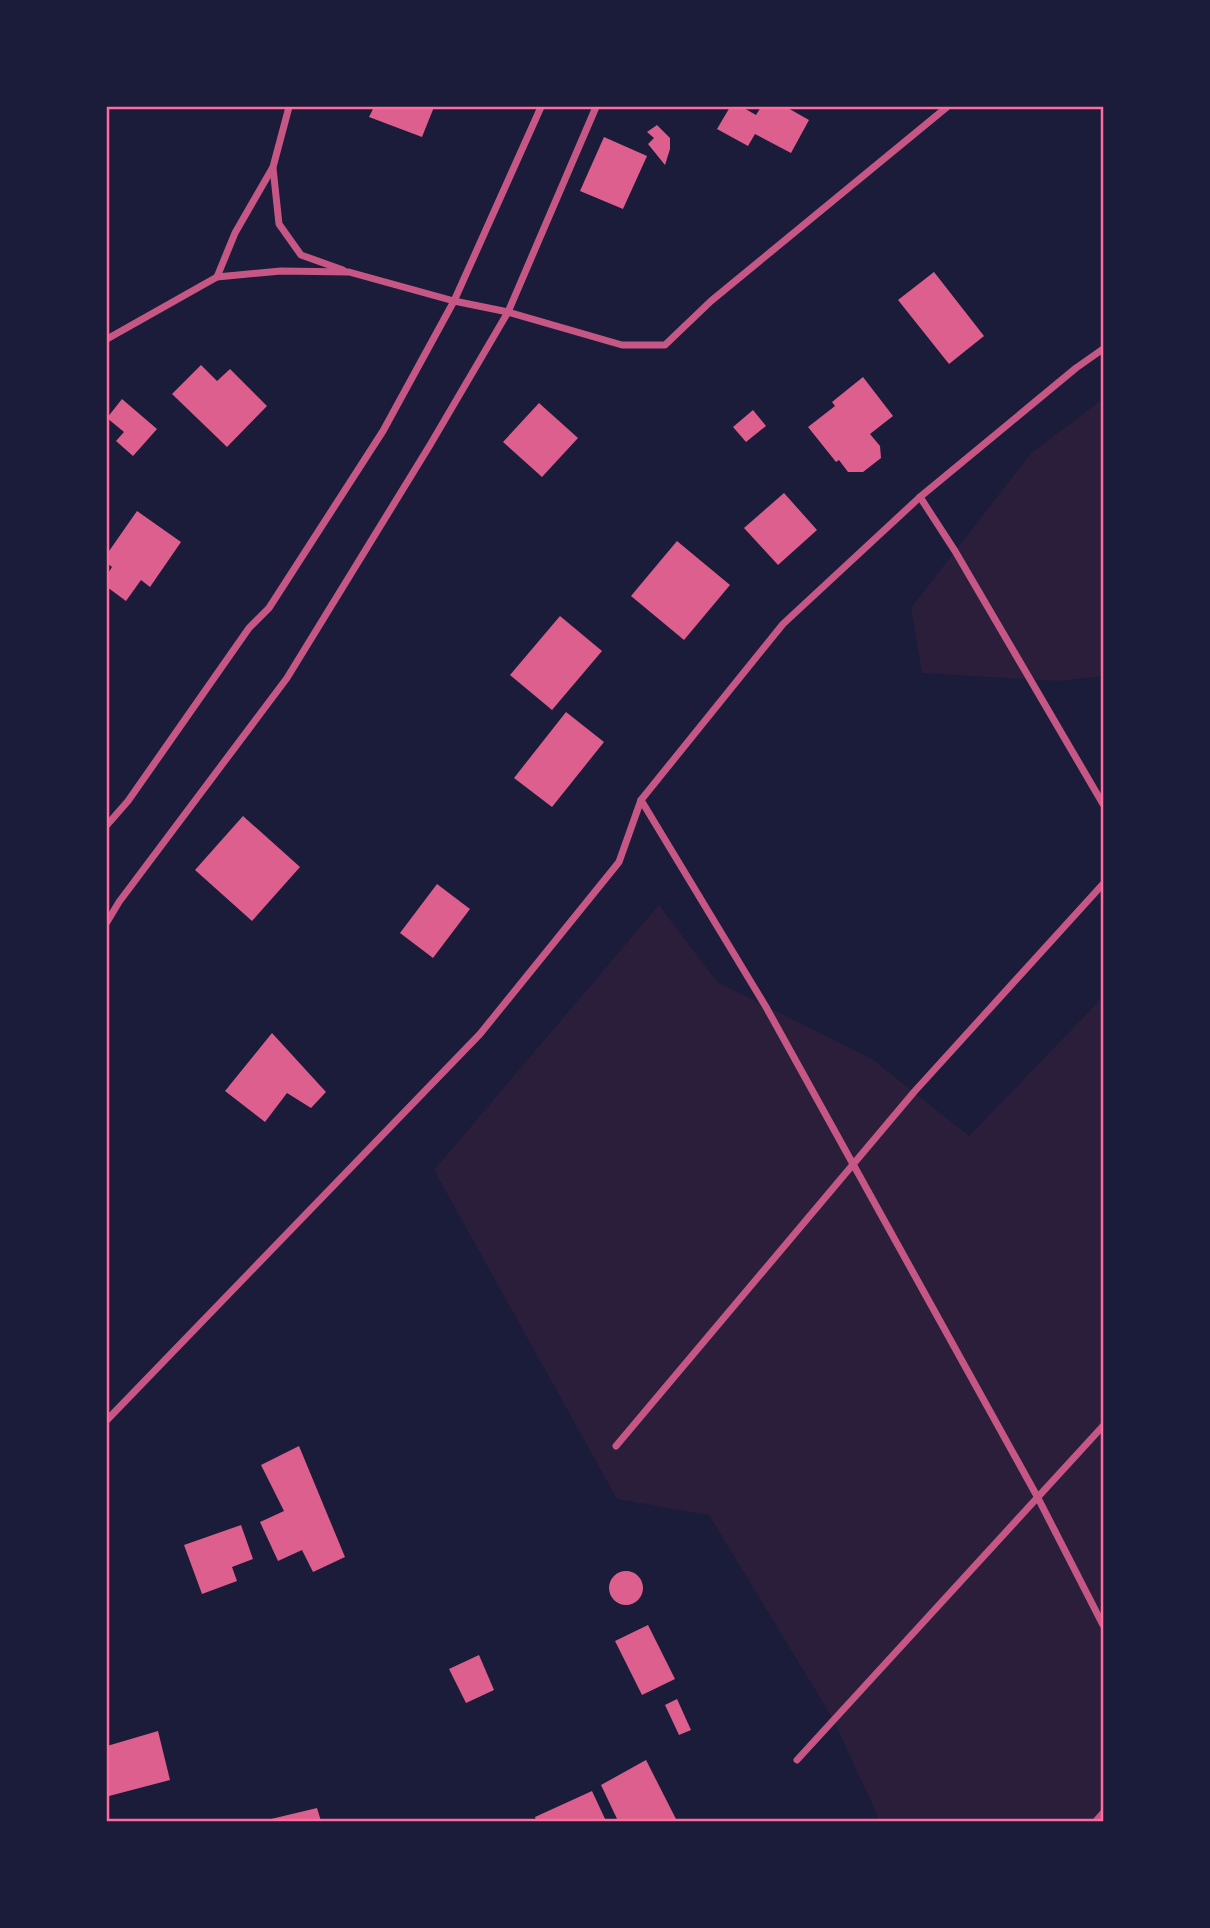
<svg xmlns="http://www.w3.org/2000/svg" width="1210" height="1928" font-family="Barlow,sans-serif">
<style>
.green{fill:#2a1e3b}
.building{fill:#dd5f8e}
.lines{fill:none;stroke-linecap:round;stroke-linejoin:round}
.minor{stroke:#c65784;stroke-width:7}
.neatline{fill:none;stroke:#ff6b9d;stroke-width:2.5}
</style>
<rect width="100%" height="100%" fill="#1b1b3a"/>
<!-- green -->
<g class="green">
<polygon points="1103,399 1103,676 1058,681 922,673 911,608 1031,453"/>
<polygon points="659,905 717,982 872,1059 969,1136 1103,997 1103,1821 880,1821 833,1719 709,1515 617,1499 434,1170"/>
</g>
<!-- building -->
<g class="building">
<polygon points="374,107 434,107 422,137 369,117"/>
<polygon points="730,107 742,107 756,115 761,107 786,107 809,120 791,153 755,134 748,146 717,129"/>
<polygon points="657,125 670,138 670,149 665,165 648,144 654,138 647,132"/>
<polygon points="604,137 647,156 623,209 580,191"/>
<polygon points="934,272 984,336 949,364 898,300"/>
<polygon points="201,365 217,381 230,369 267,406 227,447 172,394"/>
<polygon points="863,377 893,416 870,434 880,446 881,458 863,472 848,472 839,460 836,462 808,427 835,406 832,402"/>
<polygon points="122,399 157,429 133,456 116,441 124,432 107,418"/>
<polygon points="539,403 578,438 542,477 503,442"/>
<polygon points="753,410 766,426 746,442 733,427"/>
<polygon points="784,493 817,530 778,565 744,528"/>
<polygon points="137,511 181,542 150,587 141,580 126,601 107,587 107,575 112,567 107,563 107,554"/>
<polygon points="677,541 730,585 684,640 631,596"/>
<polygon points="560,616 602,651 552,710 510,675"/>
<polygon points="566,712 604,742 552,807 514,778"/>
<polygon points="243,816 300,867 252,921 195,870"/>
<polygon points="437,884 470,909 433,958 400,933"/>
<polygon points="272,1033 326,1092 311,1108 287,1093 265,1122 225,1091"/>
<polygon points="299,1446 345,1557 313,1572 302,1550 278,1561 260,1522 284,1511 261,1465"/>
<polygon points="241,1525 253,1559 232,1567 237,1581 202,1594 184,1545"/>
<circle cx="626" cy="1588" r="17"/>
<polygon points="648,1625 675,1679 642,1695 615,1641"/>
<polygon points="479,1655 494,1690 466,1703 449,1669"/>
<polygon points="677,1699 691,1730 679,1735 665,1705"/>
<polygon points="158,1731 170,1780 109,1796 107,1746"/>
<polygon points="646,1760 677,1821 618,1821 601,1785"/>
<polygon points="592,1791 606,1821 536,1821 535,1817"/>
<polygon points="317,1808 321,1821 267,1821 267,1820"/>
</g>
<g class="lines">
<!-- minor -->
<g class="minor">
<polyline points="273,168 279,224 301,255 343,270"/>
<polyline points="217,277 281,271 349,272 454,301 508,312 622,345 665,345 711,301 947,107"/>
<polyline points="107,339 217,277 235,233 273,167 289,107"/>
<polyline points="920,497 955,551 1103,804"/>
<polyline points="641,800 766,1007 1038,1498 1103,1625"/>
<polyline points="107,825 128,801 249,628 269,608 383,431 454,301 541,107"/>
<polyline points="107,922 119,902 287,678 430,445 508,312 596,107"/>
<polyline points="107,1420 480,1034 619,862 641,800 783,624 920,497 1076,368 1103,349"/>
<polyline points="616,1446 914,1092 1103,884"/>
<polyline points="797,1760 1103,1426"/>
<polyline points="1096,1821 1103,1813"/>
</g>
</g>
<!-- border -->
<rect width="1210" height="1928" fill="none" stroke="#1b1b3a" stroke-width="217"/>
<rect x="108" y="108" width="994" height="1712" class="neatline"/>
</svg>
